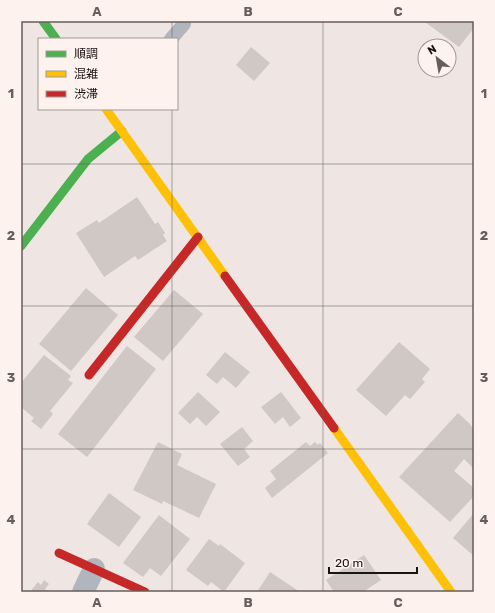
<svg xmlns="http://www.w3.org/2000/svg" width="495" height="613" font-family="Rubik,'Noto Sans JP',sans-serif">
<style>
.building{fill:#d0c8c5}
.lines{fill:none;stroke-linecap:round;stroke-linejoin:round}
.lane{stroke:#b1b6be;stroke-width:14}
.street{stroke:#b1b6be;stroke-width:22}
.fast{stroke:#4caf50;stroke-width:9}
.slow{stroke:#ffc107;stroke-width:9}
.jam{stroke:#c62828;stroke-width:9}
.grid{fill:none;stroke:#655e5b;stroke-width:1;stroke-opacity:0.55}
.neatline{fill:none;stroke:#655e5b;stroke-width:1.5}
.grid-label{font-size:13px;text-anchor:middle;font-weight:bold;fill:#655e5b}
</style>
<rect width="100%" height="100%" fill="#efe6e3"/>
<!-- building -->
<g class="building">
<polygon points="426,21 474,21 474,28 459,47 425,22"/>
<polygon points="251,47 270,63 254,81 236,65"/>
<polygon points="137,197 155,224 158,222 165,233 163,235 167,241 138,260 135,256 104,277 76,233 97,220 99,223"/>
<polygon points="86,288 118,315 71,371 39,344"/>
<polygon points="174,290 203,314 163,361 134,337"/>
<polygon points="399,342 430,369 422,379 425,382 410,399 405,395 386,416 356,390"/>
<polygon points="127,346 156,369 87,457 58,434"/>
<polygon points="225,352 250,372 236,388 223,377 217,384 206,375"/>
<polygon points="44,355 71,376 68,380 73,383 50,411 53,414 41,429 31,421 34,418 21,407 21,383"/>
<polygon points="198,392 220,412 206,426 197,417 190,424 178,413"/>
<polygon points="281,392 301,418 290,427 283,417 275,424 261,407"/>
<polygon points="458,413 469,423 474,430 474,469 464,459 454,471 474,488 474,496 450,522 399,477"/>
<polygon points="242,427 253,441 244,449 250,457 238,466 220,444"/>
<polygon points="158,442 182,454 177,465 216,484 199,518 163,501 162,504 133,490"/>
<polygon points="306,442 310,446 315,442 318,445 320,443 328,453 272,498 265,488 276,479 270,471"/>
<polygon points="109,493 141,517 119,547 87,524"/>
<polygon points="474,513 474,556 453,538"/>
<polygon points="159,515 190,539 161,576 150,568 143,577 123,563"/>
<polygon points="209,539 219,546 220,544 245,563 224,592 211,582 208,586 186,570"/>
<polygon points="364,555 381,580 363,592 334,592 326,580"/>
<polygon points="270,572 300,592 257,592"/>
<polygon points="44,580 49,584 45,589 49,592 30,592 38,582 41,585"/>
</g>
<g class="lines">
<!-- lane -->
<polyline class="lane" points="171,39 184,24"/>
<!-- street -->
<polyline class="street" points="83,592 94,569"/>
<!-- fast -->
<g class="fast">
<polyline points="43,21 56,39"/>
<polyline points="21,246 88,159 122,131"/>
</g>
<!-- slow -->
<g class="slow">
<polyline points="106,109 225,276"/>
<polyline points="334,428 451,592"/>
</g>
<!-- jam -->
<g class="jam">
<polyline points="225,276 334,428"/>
<polyline points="89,375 198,237"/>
<polyline points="59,553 145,592"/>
</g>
</g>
<!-- grid -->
<path class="grid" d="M172,21V39M323,21V592M172,109V592M21,164H474M21,306H474M21,449H474"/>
<!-- border -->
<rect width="495" height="613" fill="none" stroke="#fdf2ee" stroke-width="44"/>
<!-- legend -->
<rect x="38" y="38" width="140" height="72" fill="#fdf2ee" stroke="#a29996"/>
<rect x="46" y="51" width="20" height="6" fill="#4caf50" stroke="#a29996"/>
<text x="74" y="58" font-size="12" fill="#1a1412">順調</text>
<rect x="46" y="71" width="20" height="6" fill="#ffc107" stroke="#a29996"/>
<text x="74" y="78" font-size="12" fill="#1a1412">混雑</text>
<rect x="46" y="91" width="20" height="6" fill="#c62828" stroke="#a29996"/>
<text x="74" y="98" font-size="12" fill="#1a1412">渋滞</text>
<!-- north arrow -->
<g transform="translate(437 58) rotate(329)"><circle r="19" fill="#fdf2ee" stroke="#a29996"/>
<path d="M0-3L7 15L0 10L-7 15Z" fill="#655e5b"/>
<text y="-6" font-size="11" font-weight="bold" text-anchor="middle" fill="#1a1412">N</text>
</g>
<!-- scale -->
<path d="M329 567v6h88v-6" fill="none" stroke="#1a1412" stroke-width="2"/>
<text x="335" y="567" font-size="12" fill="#1a1412" stroke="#fdf2ee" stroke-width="3" paint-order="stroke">20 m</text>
<rect x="22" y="22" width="451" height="569" class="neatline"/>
<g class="grid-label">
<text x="97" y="16">A</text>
<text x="248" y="16">B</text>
<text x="398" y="16">C</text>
<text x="11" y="98">1</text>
<text x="484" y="98">1</text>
<text x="11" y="240">2</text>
<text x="484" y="240">2</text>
<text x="11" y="382">3</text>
<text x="484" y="382">3</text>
<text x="11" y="524">4</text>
<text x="484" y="524">4</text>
<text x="97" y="607">A</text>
<text x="248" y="607">B</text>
<text x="398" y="607">C</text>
</g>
</svg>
